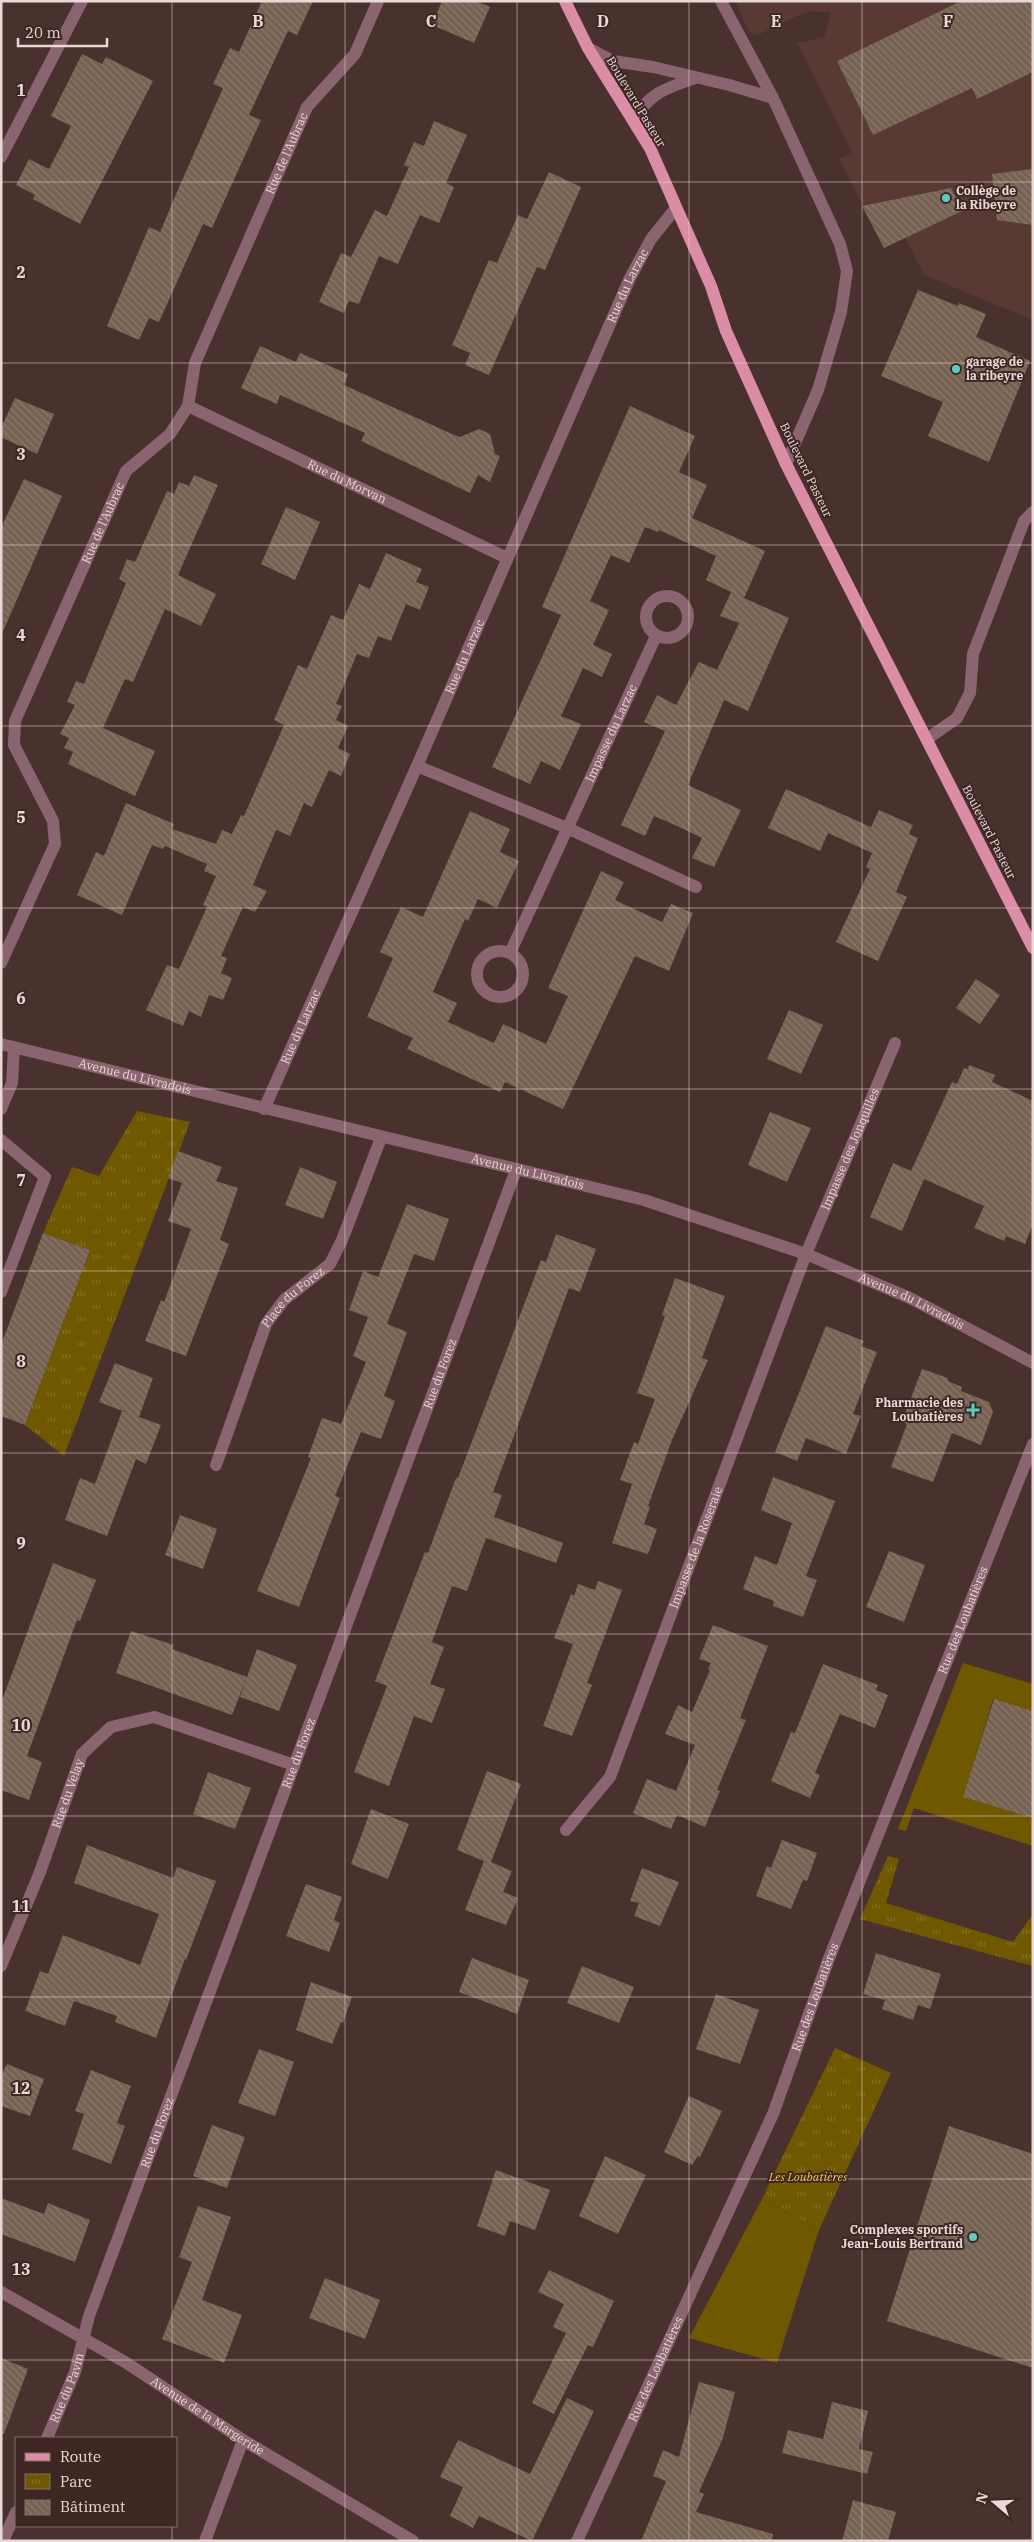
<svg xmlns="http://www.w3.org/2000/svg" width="1034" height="2542" font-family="'IBM Plex Serif',serif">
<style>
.built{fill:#583934}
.green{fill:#6f5800}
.park{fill:url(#park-tufts)}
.building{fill:url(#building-back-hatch)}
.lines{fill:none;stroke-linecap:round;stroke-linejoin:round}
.minor{stroke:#8a646f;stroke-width:12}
.major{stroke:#db8da6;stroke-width:12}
.grid{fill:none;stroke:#e9d9d6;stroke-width:1;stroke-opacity:0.55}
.poi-dot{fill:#59cebe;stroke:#3e2723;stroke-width:2}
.labels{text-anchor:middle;stroke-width:4;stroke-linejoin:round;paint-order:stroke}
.street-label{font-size:12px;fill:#e9d9d6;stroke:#3e2723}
.poi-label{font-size:12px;font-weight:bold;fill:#e9d9d6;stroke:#3e2723;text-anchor:start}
.park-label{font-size:12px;font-style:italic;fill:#f6ce50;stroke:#3e2723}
.grid-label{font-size:16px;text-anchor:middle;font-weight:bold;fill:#e9d9d6;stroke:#3e2723;stroke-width:4;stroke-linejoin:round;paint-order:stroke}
</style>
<defs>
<pattern id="park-tufts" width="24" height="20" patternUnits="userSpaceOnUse" patternTransform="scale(1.25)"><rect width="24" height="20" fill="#6f5800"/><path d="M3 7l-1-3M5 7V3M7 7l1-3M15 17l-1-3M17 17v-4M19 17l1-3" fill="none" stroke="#846f24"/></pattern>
<pattern id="building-back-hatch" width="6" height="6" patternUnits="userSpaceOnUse" patternTransform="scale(1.25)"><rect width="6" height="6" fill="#766252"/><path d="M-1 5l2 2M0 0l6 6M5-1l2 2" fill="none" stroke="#8a786a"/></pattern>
</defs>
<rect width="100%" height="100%" fill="#49312d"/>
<!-- built -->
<polygon class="built" points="735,1 1033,1 1033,320 924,275 905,238 884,248 839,158 853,154 797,43 824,37 831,13 813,11 799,15 758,35 749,32"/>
<!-- green -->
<g class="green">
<polygon points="963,1663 1033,1684 1033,1711 993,1699 975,1759 970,1799 1033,1818 1033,1846 914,1808 906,1831 898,1829"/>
<polygon points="762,2199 819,2230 777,2363 689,2338"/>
</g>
<!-- park -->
<g class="park">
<polygon points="137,1111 190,1122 64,1456 25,1425 90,1250 43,1233 72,1167 99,1176"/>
<polygon points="888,1856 899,1859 886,1903 1013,1942 1033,1914 1033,1966 860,1919"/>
<polygon points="835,2048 891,2073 819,2230 762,2199"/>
</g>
<!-- building -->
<g class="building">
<polygon points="262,1 313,1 297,35 288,31 249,115 261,120 212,228 203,224 159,322 149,318 139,340 107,326 149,227 160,232 180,185 223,88 213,84 230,48 239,52"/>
<polygon points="442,1 476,1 490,7 474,43 432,25"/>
<polygon points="961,1 1033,1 1033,72 977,99 972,88 873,135 837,61"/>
<polygon points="82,54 102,64 106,57 153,81 80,224 33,199 35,195 16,185 29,159 49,169 61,146 71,126 51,116"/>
<polygon points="434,121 467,135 446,183 454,187 439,223 420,215 398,264 379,256 359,304 349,301 344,313 319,302 341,253 351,257 375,210 387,216 409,167 404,165 414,142 424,146"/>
<polygon points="1033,169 1033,225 997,220 992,174"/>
<polygon points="549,172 581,187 545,270 537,267 489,375 465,365 470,353 452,345 489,260 497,263 518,215 527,219"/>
<polygon points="951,188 962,211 884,248 862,206"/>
<polygon points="918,290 958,306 959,303 986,314 976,337 1030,361 989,462 928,436 943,402 881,376"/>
<polygon points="260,346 296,362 300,353 348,374 344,385 452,434 460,437 479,429 490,434 495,454 500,456 490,482 478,475 470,493 361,441 365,433 280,395 277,404 241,388"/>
<polygon points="15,398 54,414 37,454 1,437 1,428"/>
<polygon points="630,406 695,436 679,472 707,485 692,518 765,551 744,598 789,618 748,711 724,700 688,785 741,810 714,867 692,858 702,838 677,826 654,816 645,836 621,825 665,731 644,722 657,695 676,705 699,662 717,670 739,623 720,616 731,592 706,580 716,556 659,530 658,532 645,527 629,563 611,555 590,601 609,610 593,645 612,654 602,677 583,668 561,716 581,724 560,770 541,761 530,784 492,767 561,615 542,607"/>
<polygon points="194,475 218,485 178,575 216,594 201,626 165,609 133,682 125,679 103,728 155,751 135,796 68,764 73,752 64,748 69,738 60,734 75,705 67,702 76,681 84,684 126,583 119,579 127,559 135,562 167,491 174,494 179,482 189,486"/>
<polygon points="24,479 62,496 1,636 1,528"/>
<polygon points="286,507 320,522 295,580 261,564"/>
<polygon points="386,553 422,569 416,582 429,587 420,610 406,604 391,641 378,636 369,658 357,654 336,704 342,706 336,720 348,726 338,748 350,754 341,776 329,770 312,807 304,803 290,836 276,830 253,885 267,891 255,912 243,907 221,956 227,958 221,973 232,978 223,1000 209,995 201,1017 189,1011 183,1026 146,1010 167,965 179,969 207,907 203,905 216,876 204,871 207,864 165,846 163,849 152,845 122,915 77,895 96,852 104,856 126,803 174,824 172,829 216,844 222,830 232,834 241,815 244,816 284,725 274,720 298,665 307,669 331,615 343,620 359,584 370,589"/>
<polygon points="786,789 871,827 879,810 913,825 909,834 918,838 896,892 907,897 878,961 836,942 870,869 866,867 872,853 828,833 820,851 768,828"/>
<polygon points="470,811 510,829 500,852 519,861 497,908 478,899 468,921 465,919 433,992 457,1003 448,1022 472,1033 494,1043 503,1024 546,1044 568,996 548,988 601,871 624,882 615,900 662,922 671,904 693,913 669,971 635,956 563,1109 505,1082 500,1092 407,1049 413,1038 367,1017 393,958 380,952 401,907 423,917"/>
<polygon points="976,979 1000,995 980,1024 956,1008"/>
<polygon points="789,1010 823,1025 801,1074 767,1059"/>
<polygon points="969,1065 995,1075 992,1082 1033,1101 1033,1224 1025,1244 1006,1236 1004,1241 974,1228 984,1206 924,1179 902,1231 870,1217 893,1163 911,1171 952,1082 957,1084 964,1068 968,1069"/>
<polygon points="770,1112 811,1128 787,1182 748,1165"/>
<polygon points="178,1151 222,1167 216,1181 238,1188 220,1240 229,1244 186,1356 145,1341 161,1300 164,1302 191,1229 168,1221 182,1183 168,1178"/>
<polygon points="300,1167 337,1182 323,1219 285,1205"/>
<polygon points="407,1204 449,1219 434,1261 414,1254 387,1324 407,1332 384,1396 395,1401 381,1439 361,1432 335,1496 340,1498 299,1607 257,1591 311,1458 308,1457 322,1418 341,1424 366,1362 353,1356 368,1317 349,1310 363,1271 378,1277"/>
<polygon points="43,1233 90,1250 25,1425 1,1416 1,1345"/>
<polygon points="556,1234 596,1249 580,1292 569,1288 493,1492 502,1495 494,1517 563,1543 556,1563 486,1538 467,1591 452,1586 432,1642 444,1647 430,1684 445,1689 432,1723 414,1716 389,1786 354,1772 387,1686 375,1681 425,1552 428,1553 456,1478 458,1478 541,1260 546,1262"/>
<polygon points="675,1278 725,1296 702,1358 708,1360 672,1440 648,1506 650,1507 644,1524 657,1529 648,1554 612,1543 632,1484 620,1480 634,1442 638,1444 655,1399 637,1393 665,1316 662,1315"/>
<polygon points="826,1326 864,1341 861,1346 877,1352 853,1414 861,1416 846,1454 806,1438 797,1461 775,1452"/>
<polygon points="115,1363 153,1378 139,1417 161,1425 146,1464 136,1459 107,1536 65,1520 80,1478 95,1484 122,1411 128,1413 99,1402"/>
<polygon points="922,1369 948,1378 948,1381 962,1387 961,1391 989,1402 993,1412 981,1445 952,1433 933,1482 891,1467 907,1424 902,1422"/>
<polygon points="773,1477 835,1501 806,1576 817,1580 803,1617 773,1606 774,1601 743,1589 755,1556 777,1565 792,1523 761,1510"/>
<polygon points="180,1515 217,1529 203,1569 165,1555"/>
<polygon points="889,1551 925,1565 904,1622 866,1607"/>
<polygon points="53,1563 96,1580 80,1621 77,1620 27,1756 42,1762 29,1800 1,1790 1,1703"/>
<polygon points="598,1581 622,1590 587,1683 592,1685 572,1736 543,1726 573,1644 554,1638 571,1594 574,1596 578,1584 595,1590"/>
<polygon points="713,1625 768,1646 740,1718 746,1720 717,1790 720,1791 705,1827 677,1815 671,1829 633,1813 647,1779 676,1791 695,1745 665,1734 678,1705 692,1712 710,1670 708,1669 711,1663 699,1659"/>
<polygon points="131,1631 174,1645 172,1649 247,1677 232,1715 116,1673"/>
<polygon points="257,1649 297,1665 279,1711 240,1697"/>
<polygon points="823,1664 878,1685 876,1690 888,1695 875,1728 840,1714 815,1773 820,1775 810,1798 771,1781 791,1732 795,1733"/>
<polygon points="994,1699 1033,1711 1033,1818 963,1797"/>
<polygon points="487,1771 521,1784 491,1862 512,1871 503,1892 518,1898 506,1925 465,1910 484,1861 457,1850"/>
<polygon points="208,1772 251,1788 235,1829 193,1814"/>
<polygon points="371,1809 409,1824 388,1879 351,1864"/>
<polygon points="782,1840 817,1853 807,1881 803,1880 791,1909 756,1896 767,1866 771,1868"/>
<polygon points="87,1845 173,1878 177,1867 216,1881 186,1960 185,1959 156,2038 115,2022 117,2016 74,2001 65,2026 25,2011 40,1971 48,1974 63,1935 140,1965 159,1914 74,1883"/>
<polygon points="642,1868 679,1882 660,1926 634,1916 639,1903 630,1901"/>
<polygon points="306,1884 342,1897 334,1920 340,1923 329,1952 286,1936"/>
<polygon points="876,1953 941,1974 930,2009 918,2005 913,2020 882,2009 885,2000 863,1994"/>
<polygon points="472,1958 529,1980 517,2014 459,1992"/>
<polygon points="582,1966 634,1987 619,2023 567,2003"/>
<polygon points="311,1982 352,1997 343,2023 341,2022 332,2044 296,2030"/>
<polygon points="716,1994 759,2010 740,2064 696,2049"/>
<polygon points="259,2049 294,2062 275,2116 238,2103"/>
<polygon points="7,2064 44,2079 30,2116 1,2106 1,2076"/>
<polygon points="91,2070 131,2086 117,2123 125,2126 111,2164 72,2149 84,2114 75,2111"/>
<polygon points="689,2096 722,2111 700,2157 698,2156 692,2165 664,2152"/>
<polygon points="212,2125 245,2137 227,2188 193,2176"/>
<polygon points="949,2126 1033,2154 1033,2368 887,2321"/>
<polygon points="605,2156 646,2175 618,2234 579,2216"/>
<polygon points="496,2170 550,2190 535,2230 510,2221 505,2236 477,2226"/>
<polygon points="1,2198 44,2214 48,2203 90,2220 75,2262 1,2234"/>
<polygon points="198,2206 231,2217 202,2300 242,2315 224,2363 162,2339 192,2262 179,2257"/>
<polygon points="549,2270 614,2301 593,2347 588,2345 554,2414 532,2403 566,2333 553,2327 564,2304 538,2292"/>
<polygon points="325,2278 380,2300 365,2339 309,2318"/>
<polygon points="1,2358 28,2369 4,2434 1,2433"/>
<polygon points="699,2382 735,2392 723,2438 699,2492 704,2494 696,2512 773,2534 772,2541 641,2541 666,2481 653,2476 663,2450 679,2457"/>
<polygon points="567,2398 594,2411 532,2541 479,2516 473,2528 450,2516 463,2487 440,2477 458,2440 530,2474"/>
<polygon points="832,2402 868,2411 859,2449 873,2452 867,2474 782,2453 788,2430 823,2439"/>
<polygon points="853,2500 896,2512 888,2541 842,2541"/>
</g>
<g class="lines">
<!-- minor -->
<g class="minor">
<polyline points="721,1 773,98"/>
<polyline points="588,48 613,61 653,67 729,85 773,98 840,244 847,271 841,312 818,390 786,464"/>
<path d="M633,121C649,93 666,88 695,78"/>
<polyline points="1,157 82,1"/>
<path id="s1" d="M188,406L507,558"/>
<circle cx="667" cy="617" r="21"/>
<polyline points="927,739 957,718 970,693 973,654 1024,521 1033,512"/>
<polyline points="417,766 567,828 696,887"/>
<circle cx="500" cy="974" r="23"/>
<path id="s2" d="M510,953L656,636"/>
<path id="s3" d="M1,963L55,844L53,821L14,745L15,721L126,471L170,434L188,406L195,363L307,107L355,54L378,1"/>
<path id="s4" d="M1,1044L644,1200L806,1254L910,1298L1033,1363"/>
<polyline points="1,1109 12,1083 14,1047"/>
<path id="s5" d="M264,1109L417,766L630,278L651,239L675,209"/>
<polyline points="1,1140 45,1177 1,1292"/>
<path id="s6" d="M216,1465L266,1324L284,1300L330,1264L342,1240L381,1138"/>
<path id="s7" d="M566,1830L610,1777L806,1254L895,1043"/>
<path id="s8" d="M1,1966L40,1872L82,1754L111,1727L154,1717L294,1765"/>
<path id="s9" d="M1,2292L125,2362L243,2440L413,2541"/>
<path id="s10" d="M47,2438L75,2372L89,2316L516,1170"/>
<polyline points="3,2541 16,2512"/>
<polyline points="205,2541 243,2440"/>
<path id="s11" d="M577,2541L773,2114L828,1961L1033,1444"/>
</g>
<!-- major -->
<polyline class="major" points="565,1 588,48 650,148 711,286 726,331 786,464 1033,948"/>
</g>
<!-- grid -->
<path class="grid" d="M172,1V2438M345,1V2541M517,1V2541M689,1V2541M862,1V2541M1,182H1033M1,363H1033M1,545H1033M1,726H1033M1,908H1033M1,1089H1033M1,1271H1033M1,1453H1033M1,1634H1033M1,1816H1033M1,1997H1033M1,2179H1033M1,2360H1033M172,2526V2541"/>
<!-- markers -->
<g class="poi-dot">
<circle cx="946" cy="198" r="5"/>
<circle cx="956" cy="369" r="5"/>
<path d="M970.5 1402.5h5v5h5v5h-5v5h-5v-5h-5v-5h5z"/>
<circle cx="973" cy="2237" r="5"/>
</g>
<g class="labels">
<!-- street labels -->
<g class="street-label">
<text transform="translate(636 102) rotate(59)" y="4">Boulevard Pasteur</text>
<text dy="4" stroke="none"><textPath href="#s3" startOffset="900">Rue de l'Aubrac</textPath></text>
<text dy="4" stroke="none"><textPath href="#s5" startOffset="900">Rue du Larzac</textPath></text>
<text transform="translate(806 470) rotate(64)" y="4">Boulevard Pasteur</text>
<text dy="4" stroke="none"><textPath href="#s1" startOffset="176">Rue du Morvan</textPath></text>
<text dy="4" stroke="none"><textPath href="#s3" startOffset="480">Rue de l'Aubrac</textPath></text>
<text dy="4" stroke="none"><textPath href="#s5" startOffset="495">Rue du Larzac</textPath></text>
<text dy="4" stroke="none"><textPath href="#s2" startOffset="242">Impasse du Larzac</textPath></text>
<text transform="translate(989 832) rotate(63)" y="4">Boulevard Pasteur</text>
<text dy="4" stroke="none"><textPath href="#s5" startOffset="90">Rue du Larzac</textPath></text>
<text dy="4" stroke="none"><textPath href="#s4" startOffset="138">Avenue du Livradois</textPath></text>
<text dy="4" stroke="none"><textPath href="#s7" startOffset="741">Impasse des Jonquilles</textPath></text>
<text dy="4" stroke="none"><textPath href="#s4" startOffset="542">Avenue du Livradois</textPath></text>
<text dy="4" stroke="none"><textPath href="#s6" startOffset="188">Place du Forez</textPath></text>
<text dy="4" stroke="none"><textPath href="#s4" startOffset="948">Avenue du Livradois</textPath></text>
<text dy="4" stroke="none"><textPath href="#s10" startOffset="1135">Rue du Forez</textPath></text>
<text dy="4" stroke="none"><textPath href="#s7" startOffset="314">Impasse de la Roseraie</textPath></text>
<text dy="4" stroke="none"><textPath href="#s11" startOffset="999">Rue des Loubatières</textPath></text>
<text dy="4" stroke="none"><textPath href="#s10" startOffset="730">Rue du Forez</textPath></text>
<text dy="4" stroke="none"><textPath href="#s8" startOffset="185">Rue du Velay</textPath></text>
<text dy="4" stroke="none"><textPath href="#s11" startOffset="594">Rue des Loubatières</textPath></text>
<text dy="4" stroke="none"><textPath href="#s10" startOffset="325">Rue du Forez</textPath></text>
<text dy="4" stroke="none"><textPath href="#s11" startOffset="189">Rue des Loubatières</textPath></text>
<text dy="4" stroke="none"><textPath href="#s10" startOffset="54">Rue du Pavin</textPath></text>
<text dy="4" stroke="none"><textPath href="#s9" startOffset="241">Avenue de la Margeride</textPath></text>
</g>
<!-- poi labels -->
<g class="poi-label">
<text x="956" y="195">Collège de<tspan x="956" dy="14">la Ribeyre</tspan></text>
<text x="966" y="366">garage de<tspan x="966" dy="14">la ribeyre</tspan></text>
<text x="963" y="1407" text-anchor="end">Pharmacie des<tspan x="963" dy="14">Loubatières</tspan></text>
<text x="963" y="2234" text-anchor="end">Complexes sportifs<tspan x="963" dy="14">Jean-Louis Bertrand</tspan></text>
</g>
<!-- park labels -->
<g class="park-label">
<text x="808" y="2181">Les Loubatières</text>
</g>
</g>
<g class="grid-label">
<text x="258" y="27">B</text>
<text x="431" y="27">C</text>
<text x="603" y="27">D</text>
<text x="776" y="27">E</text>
<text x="948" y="27">F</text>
<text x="21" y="96">1</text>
<text x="21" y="278">2</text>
<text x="21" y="460">3</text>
<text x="21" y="641">4</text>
<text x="21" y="823">5</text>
<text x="21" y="1004">6</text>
<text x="21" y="1186">7</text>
<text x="21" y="1367">8</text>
<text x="21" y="1549">9</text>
<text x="21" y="1731">10</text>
<text x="21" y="1912">11</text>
<text x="21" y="2094">12</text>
<text x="21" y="2275">13</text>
</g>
<!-- border -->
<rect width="1034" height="2542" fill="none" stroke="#e9d9d6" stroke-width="5"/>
<!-- legend -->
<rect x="15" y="2437" width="162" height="90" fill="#3e2723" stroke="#826e6b"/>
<rect x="25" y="2453" width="25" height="8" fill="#db8da6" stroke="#826e6b"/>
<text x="60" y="2462" font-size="15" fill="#e9d9d6">Route</text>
<rect x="25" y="2474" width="25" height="15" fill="url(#park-tufts)" stroke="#826e6b"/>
<text x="60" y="2487" font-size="15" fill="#e9d9d6">Parc</text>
<rect x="25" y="2500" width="25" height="15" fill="url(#building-back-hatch)" stroke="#826e6b"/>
<text x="60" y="2512" font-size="15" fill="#e9d9d6">Bâtiment</text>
<!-- north arrow -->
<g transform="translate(994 2502) rotate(289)" stroke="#3e2723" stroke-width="4" paint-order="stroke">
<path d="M0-4L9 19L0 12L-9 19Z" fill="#e9d9d6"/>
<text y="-8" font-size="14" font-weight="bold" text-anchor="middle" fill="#e9d9d6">N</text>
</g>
<!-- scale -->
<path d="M18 38v8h89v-8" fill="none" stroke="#e9d9d6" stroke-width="2.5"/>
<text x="25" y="38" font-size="15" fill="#e9d9d6" stroke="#3e2723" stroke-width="4" paint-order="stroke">20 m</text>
</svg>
